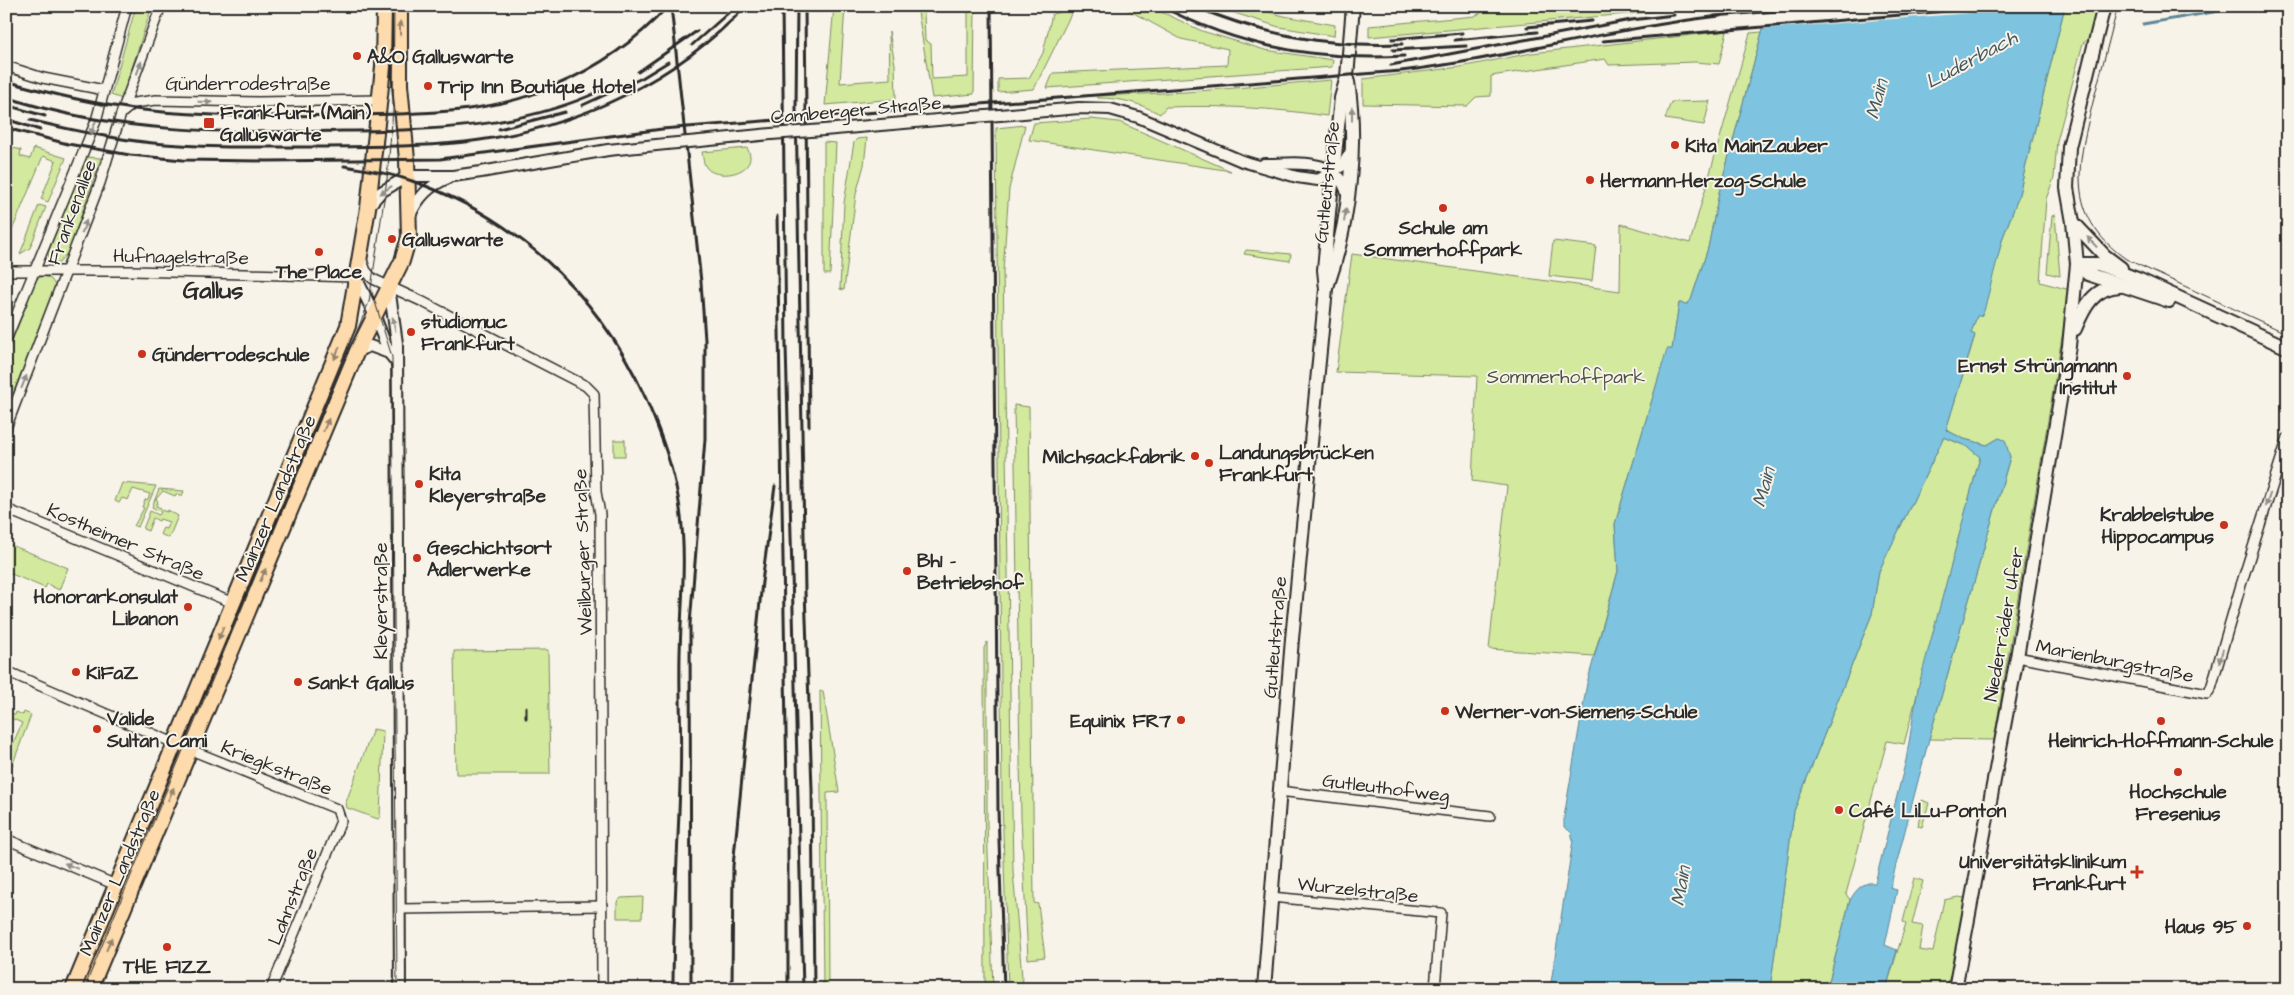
<svg xmlns="http://www.w3.org/2000/svg" width="2294" height="995" font-family="'Architects Daughter',sans-serif">
<style>
.green{fill:#d2e99e;stroke:#7e8a64}
.water{fill:#7ec3df;stroke:#5d8697}
.pier{fill:#f7f3e8}
.lines{fill:none;stroke-linecap:round;stroke-linejoin:round}
.stream{stroke:#5d8697;stroke-width:3}
.minor-casing{stroke:#2b2b2b;stroke-width:12}
.tertiary-casing{stroke:#2b2b2b;stroke-width:14}
.secondary-casing{stroke:#2b2b2b;stroke-width:16}
.primary-casing{stroke:#2b2b2b;stroke-width:18}
.minor{stroke:#f7f3e8;stroke-width:9}
.tertiary{stroke:#f7f3e8;stroke-width:10}
.secondary{stroke:#f7f3e8;stroke-width:12}
.primary{stroke:#fedbac;stroke-width:14}
.tram{stroke:#2b2b2b;stroke-width:1}
.rail{stroke:#2b2b2b;stroke-width:3}
.tertiary-bridge-casing{stroke:#2b2b2b;stroke-width:14;stroke-linecap:butt}
.tertiary-bridge{stroke:#f7f3e8;stroke-width:10}
.oneway{fill:#94836c}
.oneway2{fill:#918f8a}
.poi-dot{fill:#c8321e;stroke:#f7f3e8;stroke-width:2}
.labels{text-anchor:middle;stroke-width:4;stroke-linejoin:round;paint-order:stroke}
.poi-label{font-size:19px;font-weight:bold;fill:#2b2b2b;stroke:#f7f3e8;text-anchor:start}
.street-label{font-size:19px;fill:#2b2b2b;stroke:#f7f3e8}
.park-label{font-size:19px;fill:#4c5142;stroke:#f7f3e8}
.water-label{font-size:20px;font-style:italic;fill:#445961;stroke:#f7f3e8}
.district-label{font-size:24px;font-weight:bold;fill:#2b2b2b;stroke:#f7f3e8}
</style>
<rect width="100%" height="100%" fill="#f7f3e8"/>
<filter id="ink" filterUnits="userSpaceOnUse"><feTurbulence type="fractalNoise" baseFrequency=".02" numOctaves="2"/><feDisplacementMap in="SourceGraphic" scale="10" xChannelSelector="R" yChannelSelector="G"/><feConvolveMatrix kernelMatrix="1 2 1 2 8 2 1 2 1" color-interpolation-filters="sRGB"/></filter>
<g filter="url(#ink)">
<!-- green -->
<g class="green">
<polygon points="136,6 152,6 122,99 111,95"/>
<polygon points="834,6 845,6 840,83 890,79 889,31 895,64 896,99 825,105"/>
<polygon points="917,6 924,13 925,40 931,44 932,79 968,77 968,6 975,6 974,94 932,98"/>
<polygon points="1073,6 1075,6 1034,89 998,92 998,79 1029,78 1043,53 1052,14 1064,11 1070,12"/>
<polygon points="1121,6 1149,6 1202,31 1265,50 1333,60 1332,67 1047,88 1053,73 1227,65 1228,49 1181,39"/>
<polygon points="1212,6 1246,6 1284,16 1335,25 1334,36 1279,27"/>
<polygon points="1535,6 1717,6 1369,37 1369,26 1475,16 1485,10"/>
<polygon points="2065,6 2098,6 2088,40 2083,43 2057,141 2054,178 2046,199 2040,282 2070,290 1994,740 1929,739 2010,457 1999,438 1987,445 1964,439 1946,430 1975,335 1971,333 1977,315 1981,316 2003,237 2018,198"/>
<polygon points="1727,31 1719,64 1695,62 1609,65 1605,59 1491,76 1491,96 1476,97 1467,106 1363,104 1363,79 1460,67 1532,53"/>
<polygon points="1762,32 1719,193 1708,248 1691,300 1687,304 1679,303 1672,350 1667,350 1615,524 1618,571 1594,656 1489,649 1507,486 1472,481 1477,376 1336,372 1352,254 1620,291 1621,224 1690,243 1750,33"/>
<path d="M1331,80L1327,116C1273,108 1220,105 1166,107L1160,114C1139,103 1121,98 1098,98L1097,96L1186,92Z"/>
<polygon points="1710,101 1704,125 1665,119 1671,102"/>
<polygon points="1091,119 1119,122 1231,171 1029,140 1034,123"/>
<polygon points="1025,125 1009,189 1003,271 1013,871 1023,989 1008,989 1002,799 996,128"/>
<polygon points="867,138 864,165 856,194 844,290 840,289 844,203 854,142 857,139"/>
<polygon points="824,142 836,143 830,274 824,274"/>
<polygon points="6,146 21,150 20,156 30,159 34,148 66,158 48,202 41,199 56,161 43,156 8,240 6,240"/>
<path d="M747,148C762,173 716,182 706,167C703,163 703,157 702,152Z"/>
<polygon points="86,157 101,158 69,251 59,263 52,263 49,260 48,253"/>
<polygon points="39,205 46,207 30,248 20,254"/>
<polygon points="2055,215 2060,276 2047,273 2052,216"/>
<polygon points="1553,241 1596,246 1592,281 1549,276"/>
<polygon points="1246,250 1291,254 1290,261 1244,254"/>
<polygon points="43,276 51,279 56,287 6,411 6,356 28,301 25,300 32,281"/>
<polygon points="1014,405 1029,407 1034,903 1038,904 1045,957 1028,959 1021,818"/>
<polygon points="1944,437 1968,447 1980,457 1904,744 1887,741 1846,894 1850,900 1827,989 1770,989 1794,811 1872,614 1879,571"/>
<rect x="614" y="440" width="11" height="16"/>
<polygon points="122,483 156,486 138,527 134,526 144,508 142,507 145,500 148,499 150,494 133,489 128,500 122,498 119,503 115,501"/>
<polygon points="159,489 184,491 182,496 176,494 175,496 163,491 156,499 158,501 156,506 161,508 161,510 167,512 168,510 178,516 169,538 160,534 163,528 166,529 169,522 160,519 159,521 153,518 148,531 143,529 150,511 159,515 161,512 152,507"/>
<polygon points="6,543 68,568 59,590 47,584 45,588 9,573 6,567"/>
<polygon points="987,642 987,824 993,989 985,989 984,648"/>
<polygon points="548,650 550,774 456,774 454,651"/>
<polygon points="820,691 823,691 839,792 827,793 828,989 823,989"/>
<polygon points="6,711 15,715 16,712 23,715 24,712 31,715 12,766 6,764 6,759 22,723 6,716"/>
<polygon points="373,729 383,731 380,818 378,819 347,808 346,802"/>
<polygon points="1922,800 1929,803 1922,827 1918,826"/>
<polygon points="1914,878 1923,881 1912,924 1923,926 1919,950 1933,952 1944,900 1958,897 1965,898 1950,989 1886,989 1906,923 1903,922"/>
<polygon points="643,897 642,918 617,918 617,902 621,898"/>
</g>
<!-- water -->
<path class="water" d="M1769,6H2065L2018,198L2003,237L1984,311L1981,316H1977L1971,333L1975,335L1946,430L1964,439L1987,445L1999,438L2005,440L2010,457L1929,739L1890,888L1897,890L1885,945L1897,950L1886,989H1827L1850,900C1856,890 1863,881 1875,883L1906,760L1918,688L1980,457L1968,447L1944,437L1879,571L1872,614L1794,811L1770,989H1550L1573,840L1571,832L1564,827V817L1587,683L1618,571L1615,524L1667,349H1672L1679,303L1687,304L1691,300L1708,248L1719,193Z"/>
<!-- pier -->
<polygon class="pier" points="1767,6 2064,6 1761,29"/>
<g class="lines">
<!-- stream -->
<polyline class="stream" points="2143,24 2248,6"/>
<!-- minor casing -->
<g class="minor-casing">
<g id="minor">
<polyline points="6,66 43,78 104,90"/>
<polyline points="123,112 134,103 156,100 258,102 380,100"/>
<polyline points="361,258 366,271 373,279 421,301 586,386 594,394 596,492 600,514 602,989"/>
<polyline points="6,271 133,271 356,277"/>
<polyline points="6,340 96,121 127,6"/>
<polyline points="6,428 100,183 121,114 161,6"/>
<polyline points="6,509 233,603"/>
<polyline points="2017,657 2207,694 2211,688 2241,585 2288,437"/>
<polyline points="6,671 181,746 337,809 341,821 271,989"/>
<polyline points="1279,791 1490,816"/>
<polyline points="6,839 116,885"/>
<polyline points="1271,897 1441,913 1435,989"/>
<polyline points="400,909 602,906"/>
</g>
</g>
<!-- tertiary casing -->
<g class="tertiary-casing">
<g id="tertiary">
<polyline points="1000,115 1079,108 1110,109 1138,117 1242,161 1297,177 1318,180 1342,166 1351,151"/>
<polyline points="824,130 972,117"/>
<polyline points="700,141 771,134"/>
<path d="M1264,164C1296,164 1337,156 1347,194"/>
<polyline points="368,207 381,192 408,176 453,176 481,172 608,150 666,144"/>
<path d="M410,216C417,198 430,185 448,178"/>
<polyline points="356,277 374,314 389,353 396,362"/>
<polyline points="389,287 397,343 400,989"/>
<polyline points="357,351 370,346 389,353"/>
</g>
</g>
<!-- secondary casing -->
<g class="secondary-casing">
<g id="secondary">
<polyline points="2073,222 2105,256 2121,268"/>
<polyline points="2077,264 2098,264 2140,280 2288,348"/>
<polyline points="2077,264 2088,274 2169,301"/>
<path d="M1328,284C1349,224 1358,145 1348,82"/>
<path d="M2075,329C2084,307 2094,287 2120,286"/>
<polyline points="1264,989 1292,639 1326,289 1324,270 1329,213 1341,98 1347,77 1353,6"/>
<polyline points="1955,989 2017,657 2069,346 2077,264 2073,222 2067,188 2069,147 2104,6"/>
</g>
</g>
<!-- primary casing -->
<g class="primary-casing">
<g id="primary">
<polyline points="73,989 348,326 368,208 383,67 384,6"/>
<polyline points="90,989 357,351 402,261 409,237 407,160 400,85 400,6"/>
</g>
</g>
<!-- minor -->
<use href="#minor" class="minor"/>
<!-- tertiary -->
<use href="#tertiary" class="tertiary"/>
<!-- secondary -->
<use href="#secondary" class="secondary"/>
<!-- primary -->
<use href="#primary" class="primary"/>
<!-- tram -->
<g class="tram">
<path d="M2118,6C2110,37 2102,68 2094,98C2078,163 2063,214 2126,259L2288,334"/>
<polyline points="372,292 392,357 397,989"/>
<polyline points="84,989 369,302 387,179 393,110 394,6"/>
</g>
<!-- rail -->
<g class="rail">
<polyline points="671,6 701,282 705,340 705,439 690,624 691,989"/>
<polyline points="782,6 786,346 803,989"/>
<polyline points="797,6 796,108 805,591 812,789 814,989"/>
<polyline points="805,6 809,426"/>
<polyline points="991,6 998,810 1004,989"/>
<path d="M1161,6C1236,46 1320,61 1404,56"/>
<path d="M1193,6C1263,35 1326,47 1402,44"/>
<polyline points="1714,16 1840,6"/>
<polyline points="1527,27 1592,21"/>
<polyline points="1392,39 1462,33"/>
<polyline points="1455,40 1537,32"/>
<polyline points="1603,41 2004,6"/>
<polyline points="692,45 736,6"/>
<polyline points="1393,50 1466,46"/>
<polyline points="1391,65 1631,20 1674,15"/>
<polyline points="638,72 697,31"/>
<path d="M6,81C51,94 96,105 143,110C214,118 286,116 358,115C424,113 492,114 554,86C597,68 637,40 668,6"/>
<path d="M6,97C116,134 229,133 343,131C431,130 519,129 600,91"/>
<polyline points="6,105 45,116"/>
<polyline points="583,105 642,78 668,62"/>
<polyline points="6,119 40,130"/>
<path d="M30,120C71,130 112,139 153,143C205,148 257,147 309,147C365,146 424,148 480,140C580,126 676,80 746,6"/>
<path d="M6,128L68,144L130,155L183,160L268,161L440,159L662,129L1401,71C1509,58 1613,28 1720,16"/>
<polyline points="499,129 565,112"/>
<path d="M344,166C367,170 390,173 412,181C525,220 611,308 654,418C666,448 676,478 680,509C687,557 681,606 680,654C679,697 682,741 680,784C678,852 673,920 673,989"/>
<polyline points="777,216 788,844 788,989"/>
<polyline points="526,707 526,718"/>
<polyline points="732,989 733,866 762,582 775,486"/>
</g>
<!-- tertiary-bridge casing -->
<g class="tertiary-bridge-casing">
<g id="tertiary-bridge">
<polyline points="972,117 1000,115"/>
<polyline points="771,134 824,130"/>
<polyline points="666,144 700,141"/>
</g>
</g>
<!-- tertiary-bridge -->
<use href="#tertiary-bridge" class="tertiary-bridge"/>
</g>
<!-- one-way arrows -->
<defs><path id="oneway-solid" d="M-6-.8H1V-3.2L6.5 0L1 3.2V.8H-6Z" transform="scale(1.25)"/></defs>
<g class="oneway">
<use href="#oneway-solid" transform="translate(400 28) rotate(-90)"/>
<use href="#oneway-solid" transform="translate(337 353) rotate(113)"/>
<use href="#oneway-solid" transform="translate(326 425) rotate(-67)"/>
<use href="#oneway-solid" transform="translate(263 575) rotate(-67)"/>
<use href="#oneway-solid" transform="translate(221 633) rotate(112)"/>
<use href="#oneway-solid" transform="translate(171 794) rotate(-67)"/>
<use href="#oneway-solid" transform="translate(109 944) rotate(-68)"/>
</g>
<g class="oneway2">
<use href="#oneway-solid" transform="translate(139 68) rotate(-70)"/>
<use href="#oneway-solid" transform="translate(205 102) rotate(2)"/>
<use href="#oneway-solid" transform="translate(1352 114) rotate(-90)"/>
<use href="#oneway-solid" transform="translate(93 128) rotate(112)"/>
<use href="#oneway-solid" transform="translate(386 190) rotate(146)"/>
<use href="#oneway-solid" transform="translate(1345 215) rotate(-82)"/>
<use href="#oneway-solid" transform="translate(84 227) rotate(-70)"/>
<use href="#oneway-solid" transform="translate(2092 242) rotate(-133)"/>
<use href="#oneway-solid" transform="translate(394 324) rotate(-102)"/>
<use href="#oneway-solid" transform="translate(24 382) rotate(-68)"/>
<use href="#oneway-solid" transform="translate(2268 500) rotate(108)"/>
<use href="#oneway-solid" transform="translate(2221 656) rotate(106)"/>
<use href="#oneway-solid" transform="translate(71 866) rotate(-157)"/>
</g>
</g>
<!-- markers -->
<g class="poi-dot">
<circle cx="357" cy="56" r="5"/>
<circle cx="428" cy="86" r="5"/>
<rect x="203" y="117" width="12" height="12" rx="2.5"/>
<circle cx="1675" cy="145" r="5"/>
<circle cx="1590" cy="180" r="5"/>
<circle cx="1443" cy="208" r="5"/>
<circle cx="392" cy="239" r="5"/>
<circle cx="319" cy="252" r="5"/>
<circle cx="411" cy="332" r="5"/>
<circle cx="142" cy="354" r="5"/>
<circle cx="2127" cy="376" r="5"/>
<circle cx="1195" cy="456" r="5"/>
<circle cx="1209" cy="463" r="5"/>
<circle cx="419" cy="484" r="5"/>
<circle cx="2224" cy="525" r="5"/>
<circle cx="417" cy="558" r="5"/>
<circle cx="907" cy="571" r="5"/>
<circle cx="188" cy="607" r="5"/>
<circle cx="76" cy="672" r="5"/>
<circle cx="298" cy="682" r="5"/>
<circle cx="1445" cy="711" r="5"/>
<circle cx="1181" cy="720" r="5"/>
<circle cx="2161" cy="721" r="5"/>
<circle cx="97" cy="729" r="5"/>
<circle cx="2178" cy="772" r="5"/>
<circle cx="1839" cy="810" r="5"/>
<path d="M2134.5 864.5h5v5h5v5h-5v5h-5v-5h-5v-5h5z"/>
<circle cx="2247" cy="926" r="5"/>
<circle cx="167" cy="947" r="5"/>
</g>
<g class="labels">
<!-- poi labels -->
<g class="poi-label">
<text x="367" y="63">A&amp;O Galluswarte</text>
<text x="438" y="93">Trip Inn Boutique Hotel</text>
<text x="220" y="119">Frankfurt (Main)<tspan x="220" dy="22">Galluswarte</tspan></text>
<text x="1685" y="152">Kita MainZauber</text>
<text x="1600" y="187">Hermann-Herzog-Schule</text>
<text x="1443" y="234" text-anchor="middle">Schule am<tspan x="1443" dy="22">Sommerhoffpark</tspan></text>
<text x="402" y="246">Galluswarte</text>
<text x="319" y="278" text-anchor="middle">The Place</text>
<text x="421" y="328">studiomuc<tspan x="421" dy="22">Frankfurt</tspan></text>
<text x="152" y="361">Günderrodeschule</text>
<text x="2117" y="372" text-anchor="end">Ernst Strüngmann<tspan x="2117" dy="22">Institut</tspan></text>
<text x="1219" y="459">Landungsbrücken<tspan x="1219" dy="22">Frankfurt</tspan></text>
<text x="1185" y="463" text-anchor="end">Milchsackfabrik</text>
<text x="429" y="480">Kita<tspan x="429" dy="22">Kleyerstraße</tspan></text>
<text x="2214" y="521" text-anchor="end">Krabbelstube<tspan x="2214" dy="22">Hippocampus</tspan></text>
<text x="427" y="554">Geschichtsort<tspan x="427" dy="22">Adlerwerke</tspan></text>
<text x="917" y="567">Bh1 -<tspan x="917" dy="22">Betriebshof</tspan></text>
<text x="178" y="603" text-anchor="end">Honorarkonsulat<tspan x="178" dy="22">Libanon</tspan></text>
<text x="86" y="679">KiFaZ</text>
<text x="308" y="689">Sankt Gallus</text>
<text x="1455" y="718">Werner-von-Siemens-Schule</text>
<text x="107" y="725">Valide<tspan x="107" dy="22">Sultan Cami</tspan></text>
<text x="1171" y="727" text-anchor="end">Equinix FR7</text>
<text x="2161" y="747" text-anchor="middle">Heinrich-Hoffmann-Schule</text>
<text x="2178" y="798" text-anchor="middle">Hochschule<tspan x="2178" dy="22">Fresenius</tspan></text>
<text x="1849" y="817">Café LiLu-Ponton</text>
<text x="2126" y="868" text-anchor="end">Universitätsklinikum<tspan x="2126" dy="22">Frankfurt</tspan></text>
<text x="2237" y="933" text-anchor="end">Haus 95</text>
<text x="167" y="973" text-anchor="middle">THE FIZZ</text>
</g>
<!-- street labels -->
<g class="street-label">
<text x="248" y="90">Günderrodestraße</text>
<text transform="translate(856 109) rotate(-5)" y="7">Camberger Straße</text>
<text transform="translate(1326 182) rotate(-84)" y="7">Gutleutstraße</text>
<text transform="translate(71 212) rotate(-70)" y="7">Frankenallee</text>
<text transform="translate(181 256) rotate(1)" y="7">Hufnagelstraße</text>
<text transform="translate(275 498) rotate(-67)" y="7">Mainzer Landstraße</text>
<text transform="translate(126 541) rotate(23)" y="7">Kostheimer Straße</text>
<text transform="translate(582 552) rotate(-92)" y="7">Weilburger Straße</text>
<text transform="translate(380 601) rotate(-90)" y="7">Kleyerstraße</text>
<text transform="translate(2003 624) rotate(-80)" y="7">Niederräder Ufer</text>
<text transform="translate(1274 637) rotate(-85)" y="7">Gutleutstraße</text>
<text transform="translate(2115 660) rotate(11)" y="7">Marienburgstraße</text>
<text transform="translate(277 767) rotate(22)" y="7">Kriegkstraße</text>
<text transform="translate(1386 787) rotate(7)" y="7">Gutleuthofweg</text>
<text transform="translate(119 872) rotate(-67)" y="7">Mainzer Landstraße</text>
<text transform="translate(1358 889) rotate(6)" y="7">Wurzelstraße</text>
<text transform="translate(292 896) rotate(-68)" y="7">Lahnstraße</text>
</g>
<!-- park labels -->
<g class="park-label">
<text x="1566" y="383">Sommerhoffpark</text>
</g>
<!-- water labels -->
<g class="water-label">
<text transform="translate(1971 59) rotate(-28)" y="7">Luderbach</text>
<text transform="translate(1876 99) rotate(-76)" y="7">Main</text>
<text transform="translate(1763 487) rotate(-75)" y="7">Main</text>
<text transform="translate(1680 886) rotate(-81)" y="7">Main</text>
</g>
<!-- district labels -->
<g class="district-label">
<text x="213" y="298">Gallus</text>
</g>
</g>
<!-- margin -->
<rect width="2294" height="995" fill="none" stroke="#f7f3e8" stroke-width="25"/>
<rect x="12" y="12" width="2269" height="970" fill="none" stroke="#2b2b2b" stroke-width="2" filter="url(#ink)"/>
</svg>
